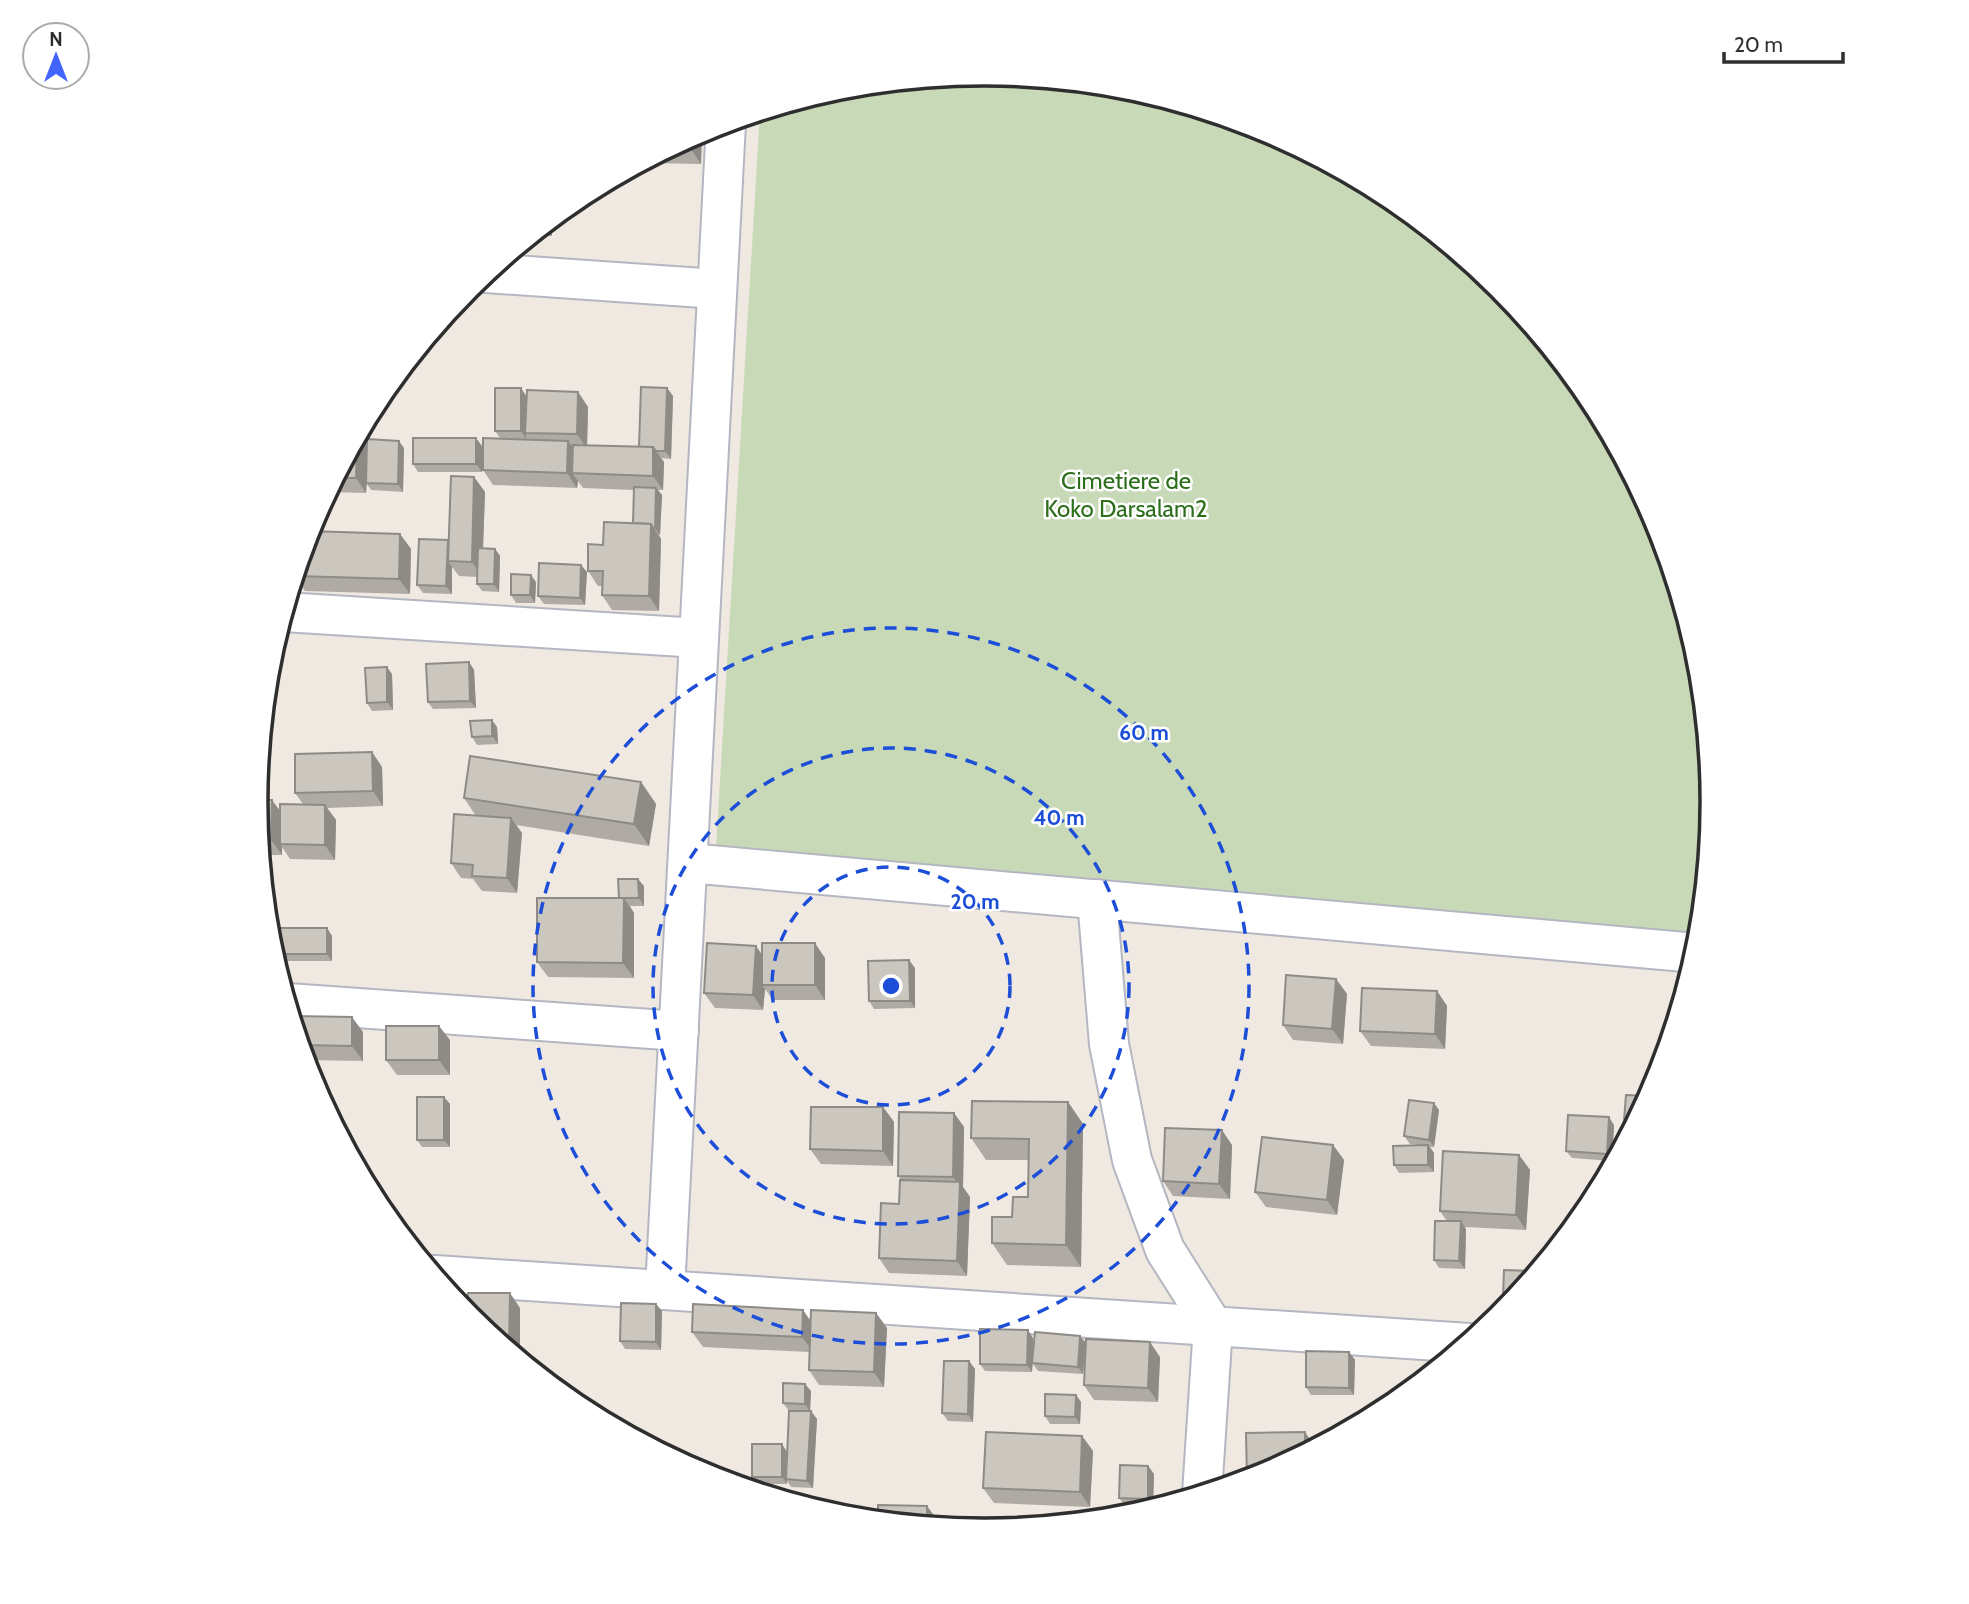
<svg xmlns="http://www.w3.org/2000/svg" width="1969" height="1604" font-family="Cabin,sans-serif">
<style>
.cemetery{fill:#c8d9b8}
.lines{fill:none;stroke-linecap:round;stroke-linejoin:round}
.minor-casing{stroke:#b4b7c1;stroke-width:42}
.minor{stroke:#fff;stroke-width:38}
.wall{fill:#afaba4}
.shaded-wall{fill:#8e8b86}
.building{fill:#cbc7bf;stroke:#8e8b86;stroke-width:2}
.ring{fill:none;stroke:#1d4ed8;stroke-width:3.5;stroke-dasharray:12 9}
.labels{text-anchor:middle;stroke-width:5;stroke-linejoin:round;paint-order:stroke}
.park-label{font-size:24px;fill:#2c6e1b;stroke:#fff}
.rim{fill:none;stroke:#2e2e2e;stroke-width:3.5}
.centre{fill:#1d4ed8;stroke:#fff;stroke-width:3.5}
.ring-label{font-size:21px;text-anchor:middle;font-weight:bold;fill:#1d4ed8;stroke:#fff;stroke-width:5;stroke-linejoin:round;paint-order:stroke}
</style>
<rect width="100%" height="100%" fill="#efe9e1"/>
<!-- cemetery -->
<polygon class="cemetery" points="984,74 1127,88 1264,129 1390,197 1500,287 1590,398 1658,524 1699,660 1713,802 1700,933 716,848 760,112 843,87"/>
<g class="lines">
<!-- minor casing -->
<g class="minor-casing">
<g id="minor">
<polyline points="486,273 717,289"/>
<polyline points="284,612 699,638"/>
<polyline points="688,863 1696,953"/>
<polyline points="1097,899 1109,1044 1132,1160 1165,1250 1213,1326 1202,1494"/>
<polyline points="288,1003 679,1031"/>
<polyline points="435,1275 1469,1343"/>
<polyline points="665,1290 726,123"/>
</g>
</g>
<!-- minor -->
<use href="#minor" class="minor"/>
</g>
<!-- wall -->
<g class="wall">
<polygon points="702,131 701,164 647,163 645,161"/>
<polygon points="552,219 552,236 532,236"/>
<polygon points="521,388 526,396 578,392 588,407 587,445 639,447 667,388 673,396 671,459 661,458 664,462 663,490 658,490 662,495 660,535 659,535 661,539 659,611 612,610 602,595 602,586 598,586 588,571 603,545 633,523 634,490 583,488 578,481 577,488 493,485 483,470 500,438 495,431"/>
<polygon points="360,433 367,444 404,448 403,492 371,490 367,484 366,493 328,492"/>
<polygon points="482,446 482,472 418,472 413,464"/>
<polygon points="474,477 485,492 483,548 495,549 500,556 499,592 482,591 477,584 477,577 459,576 452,567 452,594 423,593 417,585 448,540 449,541"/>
<polygon points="309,531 400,534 411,549 410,594 305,591 295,577"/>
<polygon points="581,565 587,572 585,605 544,604 538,596"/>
<polygon points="536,582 535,603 516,603 511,595"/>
<polygon points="469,662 474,670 476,708 433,709 428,702"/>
<polygon points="392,674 393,710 372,711 367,703"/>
<polygon points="497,727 498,744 477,745 472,737"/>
<polygon points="372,752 382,767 383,806 327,808 336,820 335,860 290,859 282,847 282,855 261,855 256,802 280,812 303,804 295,793"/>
<polygon points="641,782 656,804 649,846 516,825 522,833 517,893 482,891 473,879 461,878 451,863 476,816 464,798"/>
<polygon points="644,886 644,906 630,906 634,913 634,978 548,977 537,962 619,898"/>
<polygon points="327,928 332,936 332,961 278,961 273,954 273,953"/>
<polygon points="756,946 762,955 825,958 825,1000 773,1000 765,989 763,1010 715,1008 704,993"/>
<polygon points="915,968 915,1008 874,1009 869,1001"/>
<polygon points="1336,979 1347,994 1343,1044 1293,1040 1283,1025"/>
<polygon points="1437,991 1447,1006 1445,1049 1371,1046 1360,1031"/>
<polygon points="292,1016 363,1032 363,1061 305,1060"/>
<polygon points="450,1040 450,1075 397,1075 386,1060"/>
<polygon points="444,1097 450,1104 450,1147 422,1147 417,1140"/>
<polygon points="1068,1102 1083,1124 1081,1267 1007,1265 992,1243 1028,1197 1029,1160 986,1160 971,1138"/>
<polygon points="883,1107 894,1122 893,1166 821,1164 810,1149"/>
<polygon points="1439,1110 1434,1147 1430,1147 1434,1153 1434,1172 1399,1173 1394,1165 1419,1145 1410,1144 1404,1136"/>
<polygon points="954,1113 964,1127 963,1187 970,1197 967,1276 889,1273 879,1258 899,1204 901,1180 898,1176"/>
<polygon points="1614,1125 1612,1161 1572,1158 1566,1151"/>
<polygon points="1232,1145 1230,1199 1173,1196 1163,1181"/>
<polygon points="1333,1145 1344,1160 1337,1215 1266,1207 1255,1192"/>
<polygon points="1519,1155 1530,1170 1526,1230 1465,1227 1466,1229 1465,1269 1439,1268 1434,1260 1447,1221 1440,1211"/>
<polygon points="1535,1274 1510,1304 1508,1304 1503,1297"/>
<polygon points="656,1304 662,1311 661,1350 625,1349 620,1341"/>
<polygon points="803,1310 810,1320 876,1313 887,1328 884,1387 819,1385 809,1370 809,1352 703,1347 692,1332"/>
<polygon points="1033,1338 1033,1359 1085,1343 1160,1357 1158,1402 1094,1400 1084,1385 1085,1350 1083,1374 1038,1371 1033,1364 1032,1372 985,1371 980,1364"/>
<polygon points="1349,1352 1355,1360 1354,1395 1311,1395 1306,1387"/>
<polygon points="969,1361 975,1369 973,1422 948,1421 942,1413"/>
<polygon points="805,1384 811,1391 810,1411 817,1419 813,1488 791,1487 787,1481 787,1484 758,1484 752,1477 787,1452 789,1411 783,1403"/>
<polygon points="1076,1395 1081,1402 1080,1424 1050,1424 1045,1416"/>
<polygon points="1082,1436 1093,1451 1090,1507 994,1503 983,1488"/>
<polygon points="1148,1466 1154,1474 1153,1507 1125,1505 1119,1498"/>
</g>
<!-- shaded-wall -->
<g class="shaded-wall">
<polygon points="702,131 701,164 691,149 691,137"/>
<polygon points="552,219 552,236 544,225"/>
<polygon points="521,388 526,396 525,433 526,435 526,439 521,431"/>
<polygon points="667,388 673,396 671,459 665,451"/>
<polygon points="578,392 588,407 587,449 577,434"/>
<polygon points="360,433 368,445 366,493 356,478 357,437"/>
<polygon points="476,438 482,446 482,472 476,464"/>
<polygon points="399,441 404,448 403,492 398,484"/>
<polygon points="568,441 579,456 572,473 578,481 577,488 567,473"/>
<polygon points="653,447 664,462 663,490 653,476"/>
<polygon points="474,477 485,492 482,577 472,562"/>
<polygon points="656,488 662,495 660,535 655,528"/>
<polygon points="651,524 661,539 659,611 649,596"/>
<polygon points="400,534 411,549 410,594 399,579"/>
<polygon points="448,540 453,547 448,561 452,567 452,594 446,586"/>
<polygon points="495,549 500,556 499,592 494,584"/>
<polygon points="581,565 587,572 585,605 580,598"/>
<polygon points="531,575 536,582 535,603 530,595"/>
<polygon points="469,662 474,670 476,708 470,701"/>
<polygon points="387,667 392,674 393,710 387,702"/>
<polygon points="492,720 497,727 498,744 492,736"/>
<polygon points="372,752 382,767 383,806 373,791"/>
<polygon points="641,782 656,804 649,846 634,824"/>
<polygon points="272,800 283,815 280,844 282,847 282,855 271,840"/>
<polygon points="325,805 336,820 335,860 325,845"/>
<polygon points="511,818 522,833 517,893 507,878"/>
<polygon points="638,879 644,886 644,906 639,898"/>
<polygon points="624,898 634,913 634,978 623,963"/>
<polygon points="327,928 332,936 332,961 327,954"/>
<polygon points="815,943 825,958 825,1000 815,985"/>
<polygon points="756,946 766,961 762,985 765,989 763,1010 753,995"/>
<polygon points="909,960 915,968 915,1008 910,1001"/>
<polygon points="1336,979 1347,994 1343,1044 1332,1029"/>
<polygon points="1437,991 1447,1006 1445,1049 1435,1034"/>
<polygon points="352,1017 363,1032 363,1061 352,1046"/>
<polygon points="439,1026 450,1040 450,1075 439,1060"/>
<polygon points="444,1097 450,1104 450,1147 444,1140"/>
<polygon points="1068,1102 1083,1124 1081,1267 1066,1245"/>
<polygon points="1434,1103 1439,1110 1434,1147 1429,1140"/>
<polygon points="883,1107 894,1122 893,1166 883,1151"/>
<polygon points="954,1113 964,1127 963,1187 970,1197 967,1276 957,1261 960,1187 953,1177"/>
<polygon points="1609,1117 1614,1125 1612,1161 1607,1154"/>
<polygon points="1222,1130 1232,1145 1230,1199 1219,1184"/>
<polygon points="1333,1145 1344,1160 1337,1215 1327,1200"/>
<polygon points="1428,1145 1434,1153 1434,1172 1428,1165"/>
<polygon points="1519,1155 1530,1170 1526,1230 1516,1215"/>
<polygon points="1461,1221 1466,1229 1465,1269 1459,1261"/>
<polygon points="457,1292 462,1300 462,1308 457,1302"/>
<polygon points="510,1293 520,1308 520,1359 509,1349"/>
<polygon points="656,1304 662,1311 661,1350 656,1342"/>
<polygon points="803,1310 813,1325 813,1352 802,1337"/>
<polygon points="876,1313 887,1328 884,1387 874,1372"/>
<polygon points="1028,1330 1033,1338 1032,1372 1027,1365"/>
<polygon points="1080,1336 1086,1343 1083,1374 1078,1367"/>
<polygon points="1150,1342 1160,1357 1158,1402 1148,1388"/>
<polygon points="1349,1352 1355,1360 1354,1395 1349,1388"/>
<polygon points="969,1361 975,1369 973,1422 968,1414"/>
<polygon points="805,1384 811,1391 810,1412 805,1404"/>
<polygon points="1076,1395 1081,1402 1080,1424 1075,1417"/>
<polygon points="811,1411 817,1419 813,1488 807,1481"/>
<polygon points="1305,1432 1315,1447 1305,1453"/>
<polygon points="1082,1436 1093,1451 1090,1507 1080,1492"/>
<polygon points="782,1444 787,1452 787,1484 782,1477"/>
<polygon points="1148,1466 1154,1474 1153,1507 1148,1499"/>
<polygon points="927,1506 933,1514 932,1525 927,1525"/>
</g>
<!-- building -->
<g class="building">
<polygon points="691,137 691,149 669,149"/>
<polygon points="641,387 667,388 665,451 656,451 653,447 639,447"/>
<rect x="495" y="388" width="26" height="43"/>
<polygon points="527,390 578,392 577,434 525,433"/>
<polygon points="357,437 356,478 336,478"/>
<rect x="413" y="438" width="63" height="26"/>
<polygon points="483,438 568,441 567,473 483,470"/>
<polygon points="367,439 399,441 398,484 366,483"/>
<polygon points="573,445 653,447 653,476 572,473"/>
<polygon points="451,476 474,477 472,562 448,561"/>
<polygon points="634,487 656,488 655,528 653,528 651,524 633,523"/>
<polygon points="604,522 651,524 649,596 602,595 603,571 588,571 588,544 603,545"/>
<polygon points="309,531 400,534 399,579 296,576"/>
<polygon points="419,539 448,540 446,586 417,585"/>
<polygon points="478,548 495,549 494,584 477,584"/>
<polygon points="539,563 581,565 580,598 538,596"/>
<polygon points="511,574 531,575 530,595 511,595"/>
<polygon points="469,662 470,701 428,702 426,664"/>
<polygon points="387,667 387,702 367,703 365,668"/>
<polygon points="492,720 492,736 472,737 470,721"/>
<polygon points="372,752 373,791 295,793 295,754"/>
<polygon points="470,756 641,782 634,824 464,798"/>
<polygon points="256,800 272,800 271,840 260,840"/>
<polygon points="280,804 325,805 325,845 280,844"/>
<polygon points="454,814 511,818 507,878 472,876 473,865 451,863"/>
<polygon points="618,879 638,879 639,898 619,898"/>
<polygon points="537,898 624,898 623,963 537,962"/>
<rect x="273" y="928" width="54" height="26"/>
<polygon points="707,943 756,946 753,995 704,993"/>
<rect x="762" y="943" width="53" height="42"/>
<polygon points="909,960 910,1001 869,1001 868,961"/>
<polygon points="1286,975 1336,979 1332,1029 1283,1025"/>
<polygon points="1362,988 1437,991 1435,1034 1360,1031"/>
<polygon points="292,1016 352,1017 352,1046 301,1045"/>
<rect x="386" y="1026" width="53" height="34"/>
<polygon points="1626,1095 1649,1096 1622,1146"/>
<rect x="417" y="1097" width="27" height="43"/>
<polygon points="1409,1100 1434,1103 1429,1140 1404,1136"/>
<polygon points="972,1101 1068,1102 1066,1245 992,1243 992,1217 1012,1217 1013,1197 1028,1197 1029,1139 971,1138"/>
<polygon points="811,1107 883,1107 883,1151 810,1149"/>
<polygon points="899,1112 954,1113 953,1177 898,1176"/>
<polygon points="1568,1115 1609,1117 1607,1154 1566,1151"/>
<polygon points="1165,1128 1222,1130 1219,1184 1163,1181"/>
<polygon points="1262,1137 1333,1145 1327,1200 1255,1192"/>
<polygon points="1428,1145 1428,1165 1394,1165 1393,1146"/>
<polygon points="1443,1151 1519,1155 1516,1215 1440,1211"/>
<polygon points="900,1180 960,1182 957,1261 879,1258 881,1203 899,1204"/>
<polygon points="1435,1221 1461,1221 1459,1261 1434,1260"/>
<polygon points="1504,1270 1533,1271 1533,1276 1516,1297 1503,1297"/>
<polygon points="449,1292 457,1292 457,1302"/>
<polygon points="468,1293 510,1293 509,1349 508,1349 467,1315"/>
<polygon points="621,1303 656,1304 656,1342 620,1341"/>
<polygon points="693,1304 803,1310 802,1337 692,1332"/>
<polygon points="811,1310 876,1313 874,1372 809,1370"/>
<polygon points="980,1329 1028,1330 1027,1365 980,1364"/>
<polygon points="1035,1332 1080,1336 1078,1367 1032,1363"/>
<polygon points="1086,1339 1150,1342 1148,1388 1084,1385"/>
<polygon points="1306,1351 1349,1352 1349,1388 1306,1387"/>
<polygon points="944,1361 969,1361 968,1414 942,1413"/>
<polygon points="783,1383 805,1384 805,1404 783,1403"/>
<polygon points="1045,1394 1076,1395 1075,1417 1045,1416"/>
<polygon points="789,1411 811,1411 807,1481 786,1479"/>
<polygon points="986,1432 1082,1436 1080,1492 983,1488"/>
<polygon points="1305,1432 1305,1453 1263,1475 1247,1480 1246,1433"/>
<rect x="752" y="1444" width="30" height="33"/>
<polygon points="1120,1465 1148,1466 1148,1499 1119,1498"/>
<polygon points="878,1505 927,1506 927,1525 878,1520"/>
</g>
<!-- distance rings -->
<g class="ring">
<circle cx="891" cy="986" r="119"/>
<circle cx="891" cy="986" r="238"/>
<circle cx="891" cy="986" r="358"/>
</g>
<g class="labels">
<!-- park labels -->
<g class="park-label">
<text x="1126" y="489">Cimetiere de<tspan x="1126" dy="28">Koko Darsalam2</tspan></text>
</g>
</g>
<!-- crop -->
<path d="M0 0H1969V1604H0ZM268 802a716 716 0 1 1 1432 0a716 716 0 1 1-1432 0Z" fill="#fff" fill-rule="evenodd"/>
<path class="rim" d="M268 802a716 716 0 1 1 1432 0a716 716 0 1 1-1432 0Z"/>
<circle cx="891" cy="986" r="10" class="centre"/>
<g class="ring-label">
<text x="1144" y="740">60 m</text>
<text x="1059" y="825">40 m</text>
<text x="975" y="909">20 m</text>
</g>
<!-- north arrow -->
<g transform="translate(56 56)"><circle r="33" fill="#ffffff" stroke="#ababab" stroke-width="2"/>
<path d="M0-5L12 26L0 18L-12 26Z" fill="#4264fb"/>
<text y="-10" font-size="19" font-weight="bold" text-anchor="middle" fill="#2e2e2e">N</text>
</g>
<!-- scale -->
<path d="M1724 52v10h119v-10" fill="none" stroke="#2e2e2e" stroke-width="3.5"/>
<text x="1734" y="52" font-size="21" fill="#2e2e2e" stroke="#ffffff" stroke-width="5" paint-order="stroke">20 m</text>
</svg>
